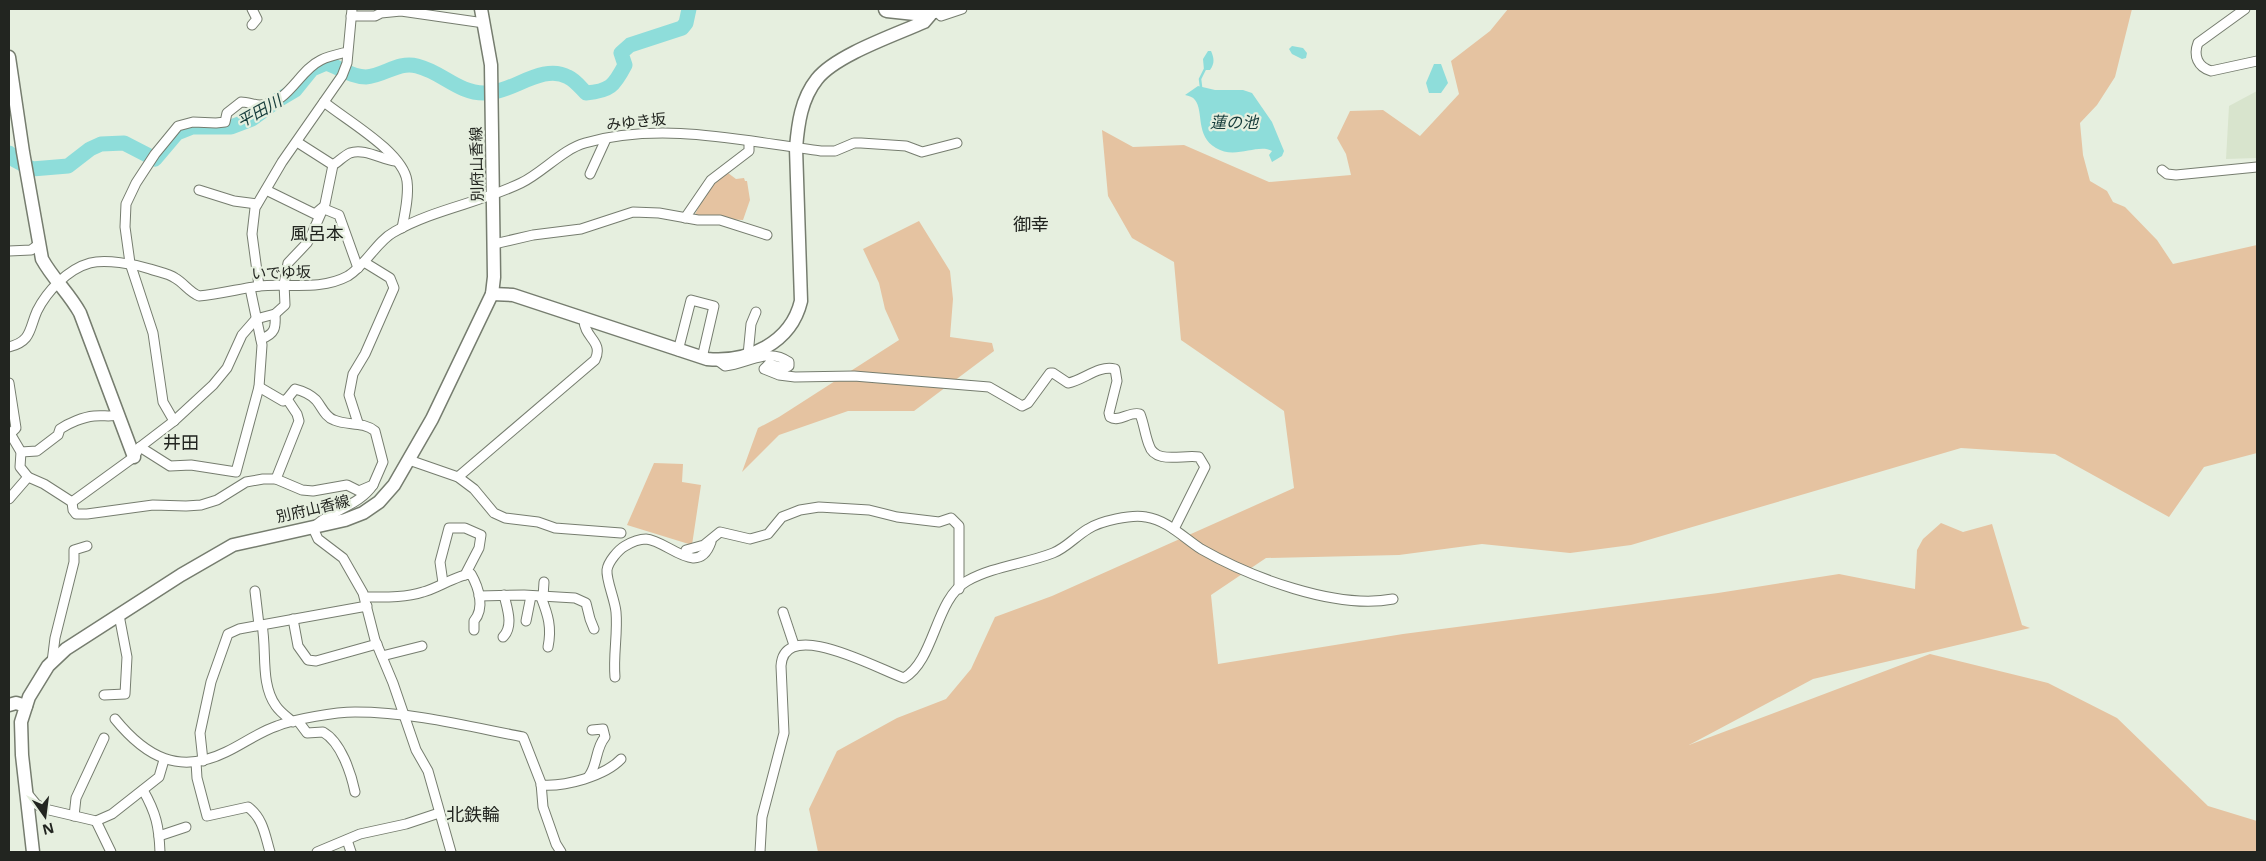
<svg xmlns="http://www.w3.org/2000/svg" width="2266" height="861" font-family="'Open Sans','Noto Sans JP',sans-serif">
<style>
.built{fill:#d8e4cd}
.green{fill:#e5c3a1}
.water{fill:#8eddda}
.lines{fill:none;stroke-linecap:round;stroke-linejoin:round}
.stream{stroke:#8eddda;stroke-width:2.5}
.river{stroke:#8eddda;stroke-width:15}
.street-casing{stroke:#767d6f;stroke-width:11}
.secondary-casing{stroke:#767d6f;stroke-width:15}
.highway-casing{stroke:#767d6f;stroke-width:19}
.street{stroke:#fff;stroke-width:9}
.secondary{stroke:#fff;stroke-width:12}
.highway{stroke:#fff;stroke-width:16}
.labels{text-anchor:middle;stroke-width:4.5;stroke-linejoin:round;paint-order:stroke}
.street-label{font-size:15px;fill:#222520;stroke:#e6efdf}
.water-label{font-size:16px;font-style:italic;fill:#163c3b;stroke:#e6efdf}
.quarter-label{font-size:18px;fill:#222520;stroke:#e6efdf}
</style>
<rect width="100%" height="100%" fill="#e6efdf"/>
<!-- built -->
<polygon class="built" points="2257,91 2257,158 2226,159 2229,106"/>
<!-- green -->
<g class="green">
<polygon points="1508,9 2132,9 2115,77 2097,105 2080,123 2083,155 2090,181 2107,191 2113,202 2125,207 2157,240 2173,264 2257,245 2257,453 2204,467 2169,517 2055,454 1961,448 1631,545 1570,553 1482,544 1399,555 1266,558 1211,595 1218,664 1403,634 1718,593 1839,574 1915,589 1917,550 1923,539 1941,523 1963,532 1992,524 2022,625 2030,628 1813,679 1689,745 1930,654 2048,683 2117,718 2208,806 2257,821 2257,852 818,852 809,809 837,751 897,718 946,699 971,669 995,617 1052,596 1294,488 1284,411 1181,340 1174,262 1132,238 1108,196 1102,130 1133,147 1184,145 1269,182 1351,175 1346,154 1337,138 1350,111 1383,110 1420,136 1459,94 1451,61 1490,31"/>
<path d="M728,173L736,179L744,178L745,181H747L750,200L743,220L694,217C702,199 710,184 728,173Z"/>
<polygon points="919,221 950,271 953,299 950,337 992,343 994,351 914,411 848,411 779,435 742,472 758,428 779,417 899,340 885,309 879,283 863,249"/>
<polygon points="654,463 683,464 682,482 701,485 692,545 627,525"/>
</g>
<!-- water -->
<g class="water">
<polygon points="1292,46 1303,48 1307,53 1306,58 1302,59 1292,54 1289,49"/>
<path d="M1208,51H1211C1214,58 1215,63 1210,70H1204L1203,59Z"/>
<polygon points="1434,64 1441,64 1448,83 1441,93 1429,93 1426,83"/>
<path d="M1198,86L1215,90H1243L1252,93L1272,122L1284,151L1282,156L1272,162L1269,155L1272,151C1258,143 1235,160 1216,148C1195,136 1204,111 1195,100C1193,97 1189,96 1185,95Z"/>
</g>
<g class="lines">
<!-- stream -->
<polyline class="stream" points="1201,87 1200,79 1205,69"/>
<!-- river -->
<g class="river">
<path d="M494,92C517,88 545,64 568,77C575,80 581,88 586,93C610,91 614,86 625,65L621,53L630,45L682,28L686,23L689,9"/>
<path d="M9,153L15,160L32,169L68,166L90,149L101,144L124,143L155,159L177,133L192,127H231L252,119L278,100L295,90L312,69L326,63C339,67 351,77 366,77C384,76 398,61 417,66C442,72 458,93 484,93"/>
</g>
<!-- street casing -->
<g class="street-casing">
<g id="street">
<path d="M2245,9L2198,43C2193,56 2198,67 2211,71L2257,61"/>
<polyline points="351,16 375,16 381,13 401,11 484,23"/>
<polyline points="941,16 962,9"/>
<polyline points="252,25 257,19 252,9"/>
<path d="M324,102C346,120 403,152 407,181C409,196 405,213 402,228"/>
<polyline points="297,142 333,165"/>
<polyline points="2162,170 2167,174 2176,175 2257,167"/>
<polyline points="590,174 606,139"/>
<polyline points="199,190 234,201 257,204"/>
<polyline points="266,190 315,214 322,208 339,215 358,268"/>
<polyline points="685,218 711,180 749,151 749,142"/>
<polyline points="494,244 533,235 581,229 633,212 659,213 698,220 720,220 767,235"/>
<polyline points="9,251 31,250 38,245"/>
<polyline points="259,286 252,234 255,208 282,162 342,76 347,63 352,9"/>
<path d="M261,339C275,334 276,328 275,314"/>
<path d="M9,347C32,341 29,329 37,311C47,291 68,269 90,263C106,259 134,264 150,269C158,272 168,273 175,278C184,283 189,292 199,296C219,294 239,289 259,286C289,283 320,291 348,276C366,265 377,241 394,232C434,209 480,203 521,183C542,173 563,149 585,143C662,121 743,141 821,151H835L854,143H861L906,146L922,152L957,143"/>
<polyline points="678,351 691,300 714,306 702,358"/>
<polyline points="748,355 751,324 756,312"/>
<path d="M717,360L725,366C749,363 768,347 789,362V366L785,368L769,364L764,369L779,375L795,377L854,376L989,387L1022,406L1028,403L1050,373H1053L1068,383C1084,380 1098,365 1115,369L1117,381L1109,413L1110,417C1119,423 1129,411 1140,414C1144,424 1145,435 1149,445C1155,465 1184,454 1199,457L1205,467L1174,529"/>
<polyline points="9,383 16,428 9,435"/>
<polyline points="259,387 283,401 287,399 297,414 299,421 276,479"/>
<path d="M174,421L163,402L153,333L130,263L125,227L126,204L136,183L155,154L178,126L193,122L216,123L225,122L227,113L241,102C248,102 254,105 260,105C289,104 298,71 321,60C329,56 339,54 347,52"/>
<polyline points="358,423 349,395 353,374 365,354 394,288 390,278 364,262"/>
<path d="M11,435L21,452L20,467L28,477L44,484L72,502L134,457L140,447L174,421L213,385L227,368L242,335L256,319L275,314L285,305L284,284L288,263L307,243L311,236L325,204L333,165C338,162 345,155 350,153C364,148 381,159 395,161"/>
<polyline points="140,447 170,466 191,465 236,472 259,387 262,345 250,288"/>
<path d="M21,452L37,451L58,435L60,429C69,423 83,417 94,416C103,415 110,417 118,415"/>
<polyline points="409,460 458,477 474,489 494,513 505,518 538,522 555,528 621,533"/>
<path d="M458,477L595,360C604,341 584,338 584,320"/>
<path d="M373,485C358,507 331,509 313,528L318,539L343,558L363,593L375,640L393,683L416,750L428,771L451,852"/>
<polyline points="9,499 28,477"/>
<path d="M72,502L73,510L76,514H87L153,505L186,506L201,505L217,500L246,482L263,479H276L302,490L313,491L347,485L359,491L373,485L383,462L375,431C362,421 348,426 334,420C325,417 322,407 316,400C310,394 303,391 295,389L287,399"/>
<polyline points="686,550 704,545 720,532 750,539 768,534 782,517 800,510 819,507 869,510 897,517 939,522 951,518 959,526 959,589"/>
<polyline points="443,583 440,562 449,528 465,528 481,535 479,548 465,575"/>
<polyline points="255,591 259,625"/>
<polyline points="479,596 524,595 575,598 586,603 590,619 594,629"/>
<path d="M365,597C384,597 404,598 423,592C436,589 459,574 471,574C479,588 485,608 474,621V630"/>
<path d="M541,597C548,615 552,627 548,647"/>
<polyline points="543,597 544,582"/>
<polyline points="783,612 794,645"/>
<polyline points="293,619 298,646 308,660 316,661 377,644"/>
<polyline points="526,621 531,596"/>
<path d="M262,625C267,651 260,684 276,706C280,712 287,717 293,722"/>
<path d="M503,637C514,626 507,608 504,595"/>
<polyline points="382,656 422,646"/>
<polyline points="52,662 55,638 74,562 74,550 87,546"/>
<path d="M615,677C613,655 618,633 616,612C615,600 606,580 607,570C608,562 618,550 625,546C630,543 639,539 646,539C667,540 698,579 711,542"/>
<polyline points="104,695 125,694 127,657 119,615"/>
<path d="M115,719C146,757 179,775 226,752C243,744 259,732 277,726C294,719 336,712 355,712C412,712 467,726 523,737L541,783L543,807L556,844L561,852"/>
<path d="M298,721L307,733L323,732C341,742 351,773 355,792"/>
<polyline points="203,761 200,733 211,682 228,634 239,629 367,606"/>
<path d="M196,762L197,778L207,816L248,807C263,818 265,835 270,852"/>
<path d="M589,776C598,764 595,749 605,737L603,729L592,730"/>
<path d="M541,785C565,787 605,776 621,759"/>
<path d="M143,790C156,813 159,826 160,852"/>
<polyline points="27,793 36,804 45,809 96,821 112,814 159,777 164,760"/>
<polyline points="74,816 76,798 104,738"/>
<polyline points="96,821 111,852"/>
<polyline points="159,836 186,827"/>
<polyline points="347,840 351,852"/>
<polyline points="317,852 360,834 406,824 439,813"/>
<path d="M760,852L762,817L784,733L781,666C784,616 880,670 904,678C935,660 935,599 967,581C994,566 1025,564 1053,553C1066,548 1076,536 1088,529C1100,521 1132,514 1146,517C1167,520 1184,538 1201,549C1250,577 1336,610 1393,599"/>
</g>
</g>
<!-- secondary casing -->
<g class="secondary-casing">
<g id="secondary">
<path d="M9,57L23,152L42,259C53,279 69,293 80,313L134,457"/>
<path d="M492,294L513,295L707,359C748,363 791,343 801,301L796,148C798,124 801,99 817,79C836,55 895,35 924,22L930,15V9"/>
<polyline points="9,705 16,703 26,706"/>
<polyline points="33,852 22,755 21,722 29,697 48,666 66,649 181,575 233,545 345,520 363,513 379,502 394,485 432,419 492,294 494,277 491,65 481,9"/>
</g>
</g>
<!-- highway casing -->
<g class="highway-casing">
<polyline id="highway" points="887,9 915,12 944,9"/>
</g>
<!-- street -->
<use href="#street" class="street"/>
<!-- secondary -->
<use href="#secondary" class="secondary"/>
<!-- highway -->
<use href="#highway" class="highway"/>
</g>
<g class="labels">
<!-- street labels -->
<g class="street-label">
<text transform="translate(636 122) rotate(-6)" y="5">みゆき坂</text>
<text transform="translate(477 164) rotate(-91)" y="5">別府山香線</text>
<text transform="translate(281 273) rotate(-2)" y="5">いでゆ坂</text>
<text transform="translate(313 509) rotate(-13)" y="5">別府山香線</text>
</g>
<!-- water labels -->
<g class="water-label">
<text transform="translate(259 111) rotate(-29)" y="6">平田川</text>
<text x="1234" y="128">蓮の池</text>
</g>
<!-- quarter labels -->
<g class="quarter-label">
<text x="1031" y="231">御幸</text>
<text x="317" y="240">風呂本</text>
<text x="181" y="449">井田</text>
<text x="473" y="821">北鉄輪</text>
</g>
</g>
<!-- border -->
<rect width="2266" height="861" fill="none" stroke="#222520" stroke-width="20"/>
<!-- north arrow -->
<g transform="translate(45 816) rotate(166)" stroke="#e6efdf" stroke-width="4" paint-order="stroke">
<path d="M0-4L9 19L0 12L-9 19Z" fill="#222520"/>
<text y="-8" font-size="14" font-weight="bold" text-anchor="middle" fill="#222520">N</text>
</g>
</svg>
